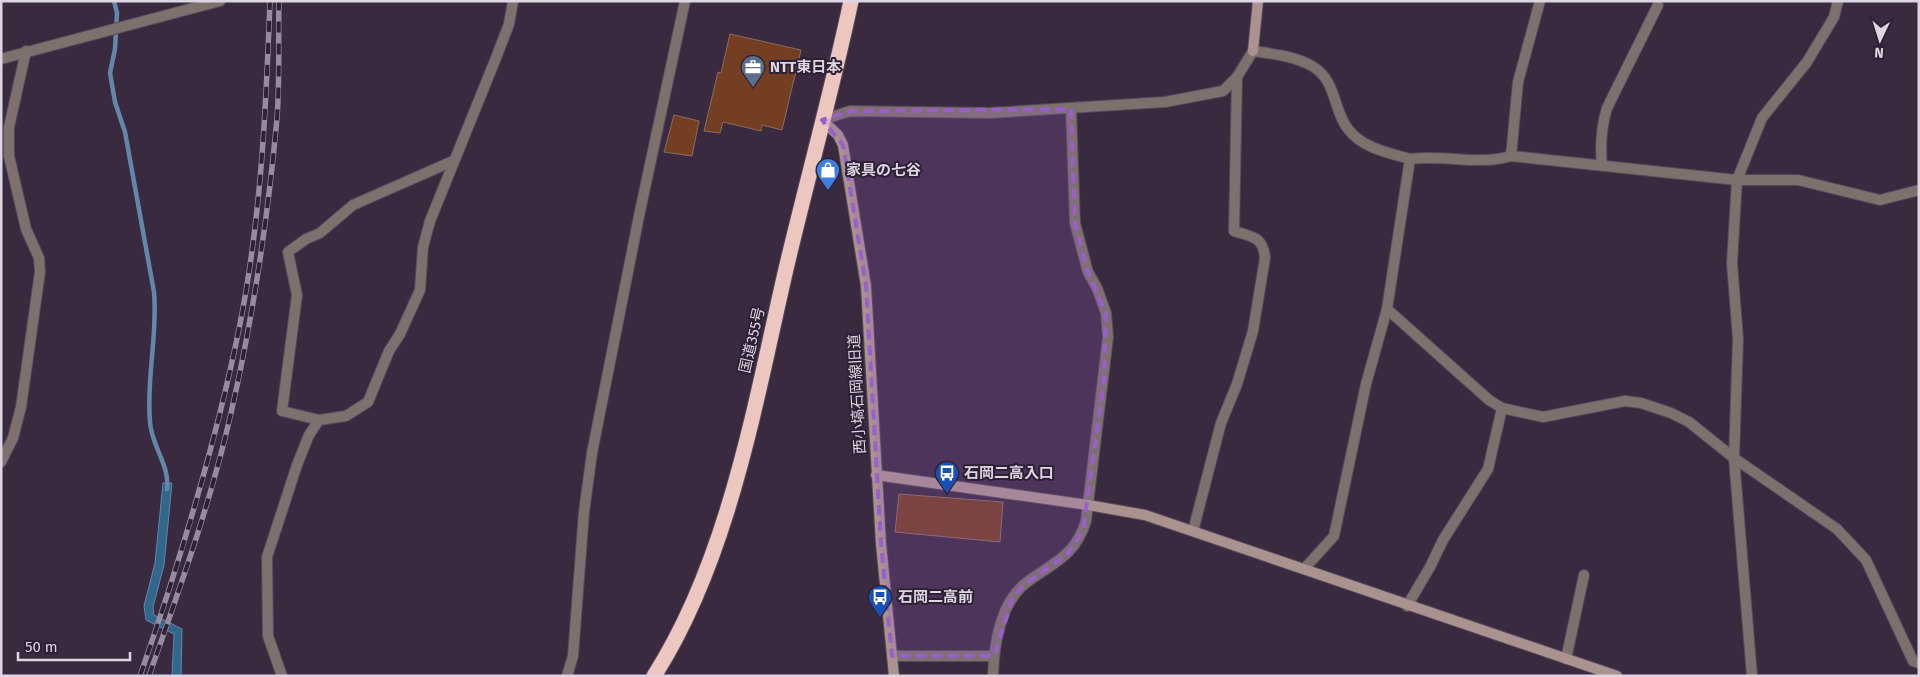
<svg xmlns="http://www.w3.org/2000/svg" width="1920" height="677" font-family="'Fira Sans','Noto Sans JP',sans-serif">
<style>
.water{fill:#31668d;stroke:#6587a7}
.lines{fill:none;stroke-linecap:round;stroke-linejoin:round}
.stream{stroke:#6587a7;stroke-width:4.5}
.building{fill:#733e22;stroke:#8a6d5f}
.street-casing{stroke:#57495d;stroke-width:12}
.secondary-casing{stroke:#57495d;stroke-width:12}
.highway-casing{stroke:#57495d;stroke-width:17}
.street{stroke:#7e706d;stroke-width:10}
.secondary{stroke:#aa938f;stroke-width:10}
.highway{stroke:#ebc7c0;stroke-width:15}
.rail-casing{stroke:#978c9d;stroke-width:5.5}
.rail{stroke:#2e2035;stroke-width:4;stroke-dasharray:11;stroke-linecap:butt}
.marked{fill:#995fca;fill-opacity:0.2;stroke:#995fca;stroke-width:4;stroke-dasharray:10 6;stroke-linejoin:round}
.labels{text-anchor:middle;stroke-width:4;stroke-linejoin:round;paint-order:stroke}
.poi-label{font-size:15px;font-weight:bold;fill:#ded5e3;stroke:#2e2035;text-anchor:start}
.street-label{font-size:15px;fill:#ded5e3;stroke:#2e2035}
</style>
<rect width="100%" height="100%" fill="#392a3f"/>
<!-- water -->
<polygon class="water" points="163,483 172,483 164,565 153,607 154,615 182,629 181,676 172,676 174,634 146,620 144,606 155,563"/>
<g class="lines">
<!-- stream -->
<path class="stream" d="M114,1L117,13L115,49L110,73L115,102L125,132L154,292C158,335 146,378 150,422C151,445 170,465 167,489"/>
</g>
<!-- building -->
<g class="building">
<polygon points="730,34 801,50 782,130 762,125 761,131 723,122 720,133 704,131 718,72 721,73"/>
<polygon points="674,115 699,121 692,156 664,152"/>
<polygon points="899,494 1003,502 1000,542 895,532"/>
</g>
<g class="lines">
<!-- street casing -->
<g class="street-casing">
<g id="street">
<polyline points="1,59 220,1"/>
<polyline points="822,120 850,111 989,113 1165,102 1223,91 1237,77"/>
<polyline points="1511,156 1518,82 1540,1"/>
<path d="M1410,159C1443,154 1479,166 1511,156L1737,180H1798L1880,200L1919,190"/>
<path d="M1602,165C1600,145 1601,128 1607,108L1658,5"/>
<polyline points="319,420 282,411 297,295 288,252 306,239 320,233 353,205 453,161"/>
<polyline points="1,462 13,438 21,407 40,272 39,258 26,229 9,156 9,127 26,51"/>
<path d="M1193,531L1221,423L1237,384L1253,331L1265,258C1263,236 1252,237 1234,231L1237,77L1253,51C1273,54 1294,56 1312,66C1337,80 1333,111 1348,129C1362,148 1389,153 1410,159L1387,309L1489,400L1502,408L1543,417L1625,401L1641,403L1671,413L1689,422L1734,458L1837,529L1866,560L1913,661L1919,663"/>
<polyline points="1304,569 1334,536 1366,384 1387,309"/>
<polyline points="1407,606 1430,567 1443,540 1488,469 1502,408"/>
<polyline points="892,656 994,656"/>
<polyline points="1566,659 1584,575"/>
<polyline points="282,676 268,636 267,557 297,465 309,435 319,420 346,416 368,402 389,351 400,334 420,290 423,247 430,221 496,58 509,24 513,1"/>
<polyline points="567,676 573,656 584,512 592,453 639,216 685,1"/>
<path d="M993,676C994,646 1000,603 1026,583C1052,563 1075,557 1086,521L1108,337L1106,313L1097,288L1088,272L1075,223L1071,109"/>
<polyline points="1752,676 1734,458 1738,339 1732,263 1737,180 1762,118 1807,62 1834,17 1838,1"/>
</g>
</g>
<!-- secondary casing -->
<g class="secondary-casing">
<g id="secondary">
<polyline points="1253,51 1258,1"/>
<polyline points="822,120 838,135 843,145 866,286 881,544 894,676"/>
<polyline points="876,475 1088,505 1145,515 1617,676"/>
</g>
</g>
<!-- highway casing -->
<g class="highway-casing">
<path id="highway" d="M654,676C729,559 755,403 786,269C807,180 832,91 851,1"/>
</g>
<!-- street -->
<use href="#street" class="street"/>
<!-- secondary -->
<use href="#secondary" class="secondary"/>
<!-- highway -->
<use href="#highway" class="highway"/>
<!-- rail casing -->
<g class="rail-casing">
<g id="rail">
<path d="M140,676C180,561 216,444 240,324C261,218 266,109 270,1"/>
<path d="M149,676C179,590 211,502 231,413C253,317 268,217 277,118C280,80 278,40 279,1"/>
</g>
</g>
<!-- rail -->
<use href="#rail" class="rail"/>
</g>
<!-- marked area -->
<path class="marked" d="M1071,109L1075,223L1088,272L1106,313L1104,381L1083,531L1067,555L1025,584L1013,597L994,656H892L881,544L866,286L843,145L822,120L850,111Z"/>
<!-- icons -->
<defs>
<g id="office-pin" transform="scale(1.25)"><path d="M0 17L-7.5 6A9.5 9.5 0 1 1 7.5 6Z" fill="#5c6f8a" stroke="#2e2035"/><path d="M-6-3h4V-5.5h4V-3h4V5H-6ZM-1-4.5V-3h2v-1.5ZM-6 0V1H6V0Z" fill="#fff"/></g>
<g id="shop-pin" transform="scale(1.25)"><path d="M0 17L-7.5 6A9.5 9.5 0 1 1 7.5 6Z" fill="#3f7fe0" stroke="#2e2035"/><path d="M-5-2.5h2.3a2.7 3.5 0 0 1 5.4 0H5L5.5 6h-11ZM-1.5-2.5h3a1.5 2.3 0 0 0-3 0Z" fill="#fff"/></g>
<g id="bus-pin" transform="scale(1.25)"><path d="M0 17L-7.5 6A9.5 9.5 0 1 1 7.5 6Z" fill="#1a4fb4" stroke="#2e2035"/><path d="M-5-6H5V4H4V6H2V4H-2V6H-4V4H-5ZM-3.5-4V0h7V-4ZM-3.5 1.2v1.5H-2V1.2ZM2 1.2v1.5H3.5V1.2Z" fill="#fff"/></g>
</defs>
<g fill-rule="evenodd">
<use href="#office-pin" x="753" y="67"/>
<use href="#shop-pin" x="828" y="170"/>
<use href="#bus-pin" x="947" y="473"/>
<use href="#bus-pin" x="880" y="597"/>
</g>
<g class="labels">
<!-- poi labels -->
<g class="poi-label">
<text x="770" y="72">NTT東日本</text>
<text x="846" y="175">家具の七谷</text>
<text x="964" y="478">石岡二高入口</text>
<text x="898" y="602">石岡二高前</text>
</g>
<!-- street labels -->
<g class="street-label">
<text transform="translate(752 340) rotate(-77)" y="5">国道355号</text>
<text transform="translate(857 394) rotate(-93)" y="5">西小塙石岡線旧道</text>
</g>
</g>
<!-- border -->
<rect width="1920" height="677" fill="none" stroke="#ded5e3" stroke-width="5"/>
<!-- north arrow -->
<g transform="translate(1880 40) rotate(184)" stroke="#2e2035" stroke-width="4" paint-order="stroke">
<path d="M0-4L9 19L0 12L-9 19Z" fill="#ded5e3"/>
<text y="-8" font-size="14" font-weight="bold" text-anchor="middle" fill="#ded5e3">N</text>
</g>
<!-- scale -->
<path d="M18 652v8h112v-8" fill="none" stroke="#ded5e3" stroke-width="2.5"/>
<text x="25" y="652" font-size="15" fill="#ded5e3" stroke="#2e2035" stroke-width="4" paint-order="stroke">50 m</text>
</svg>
